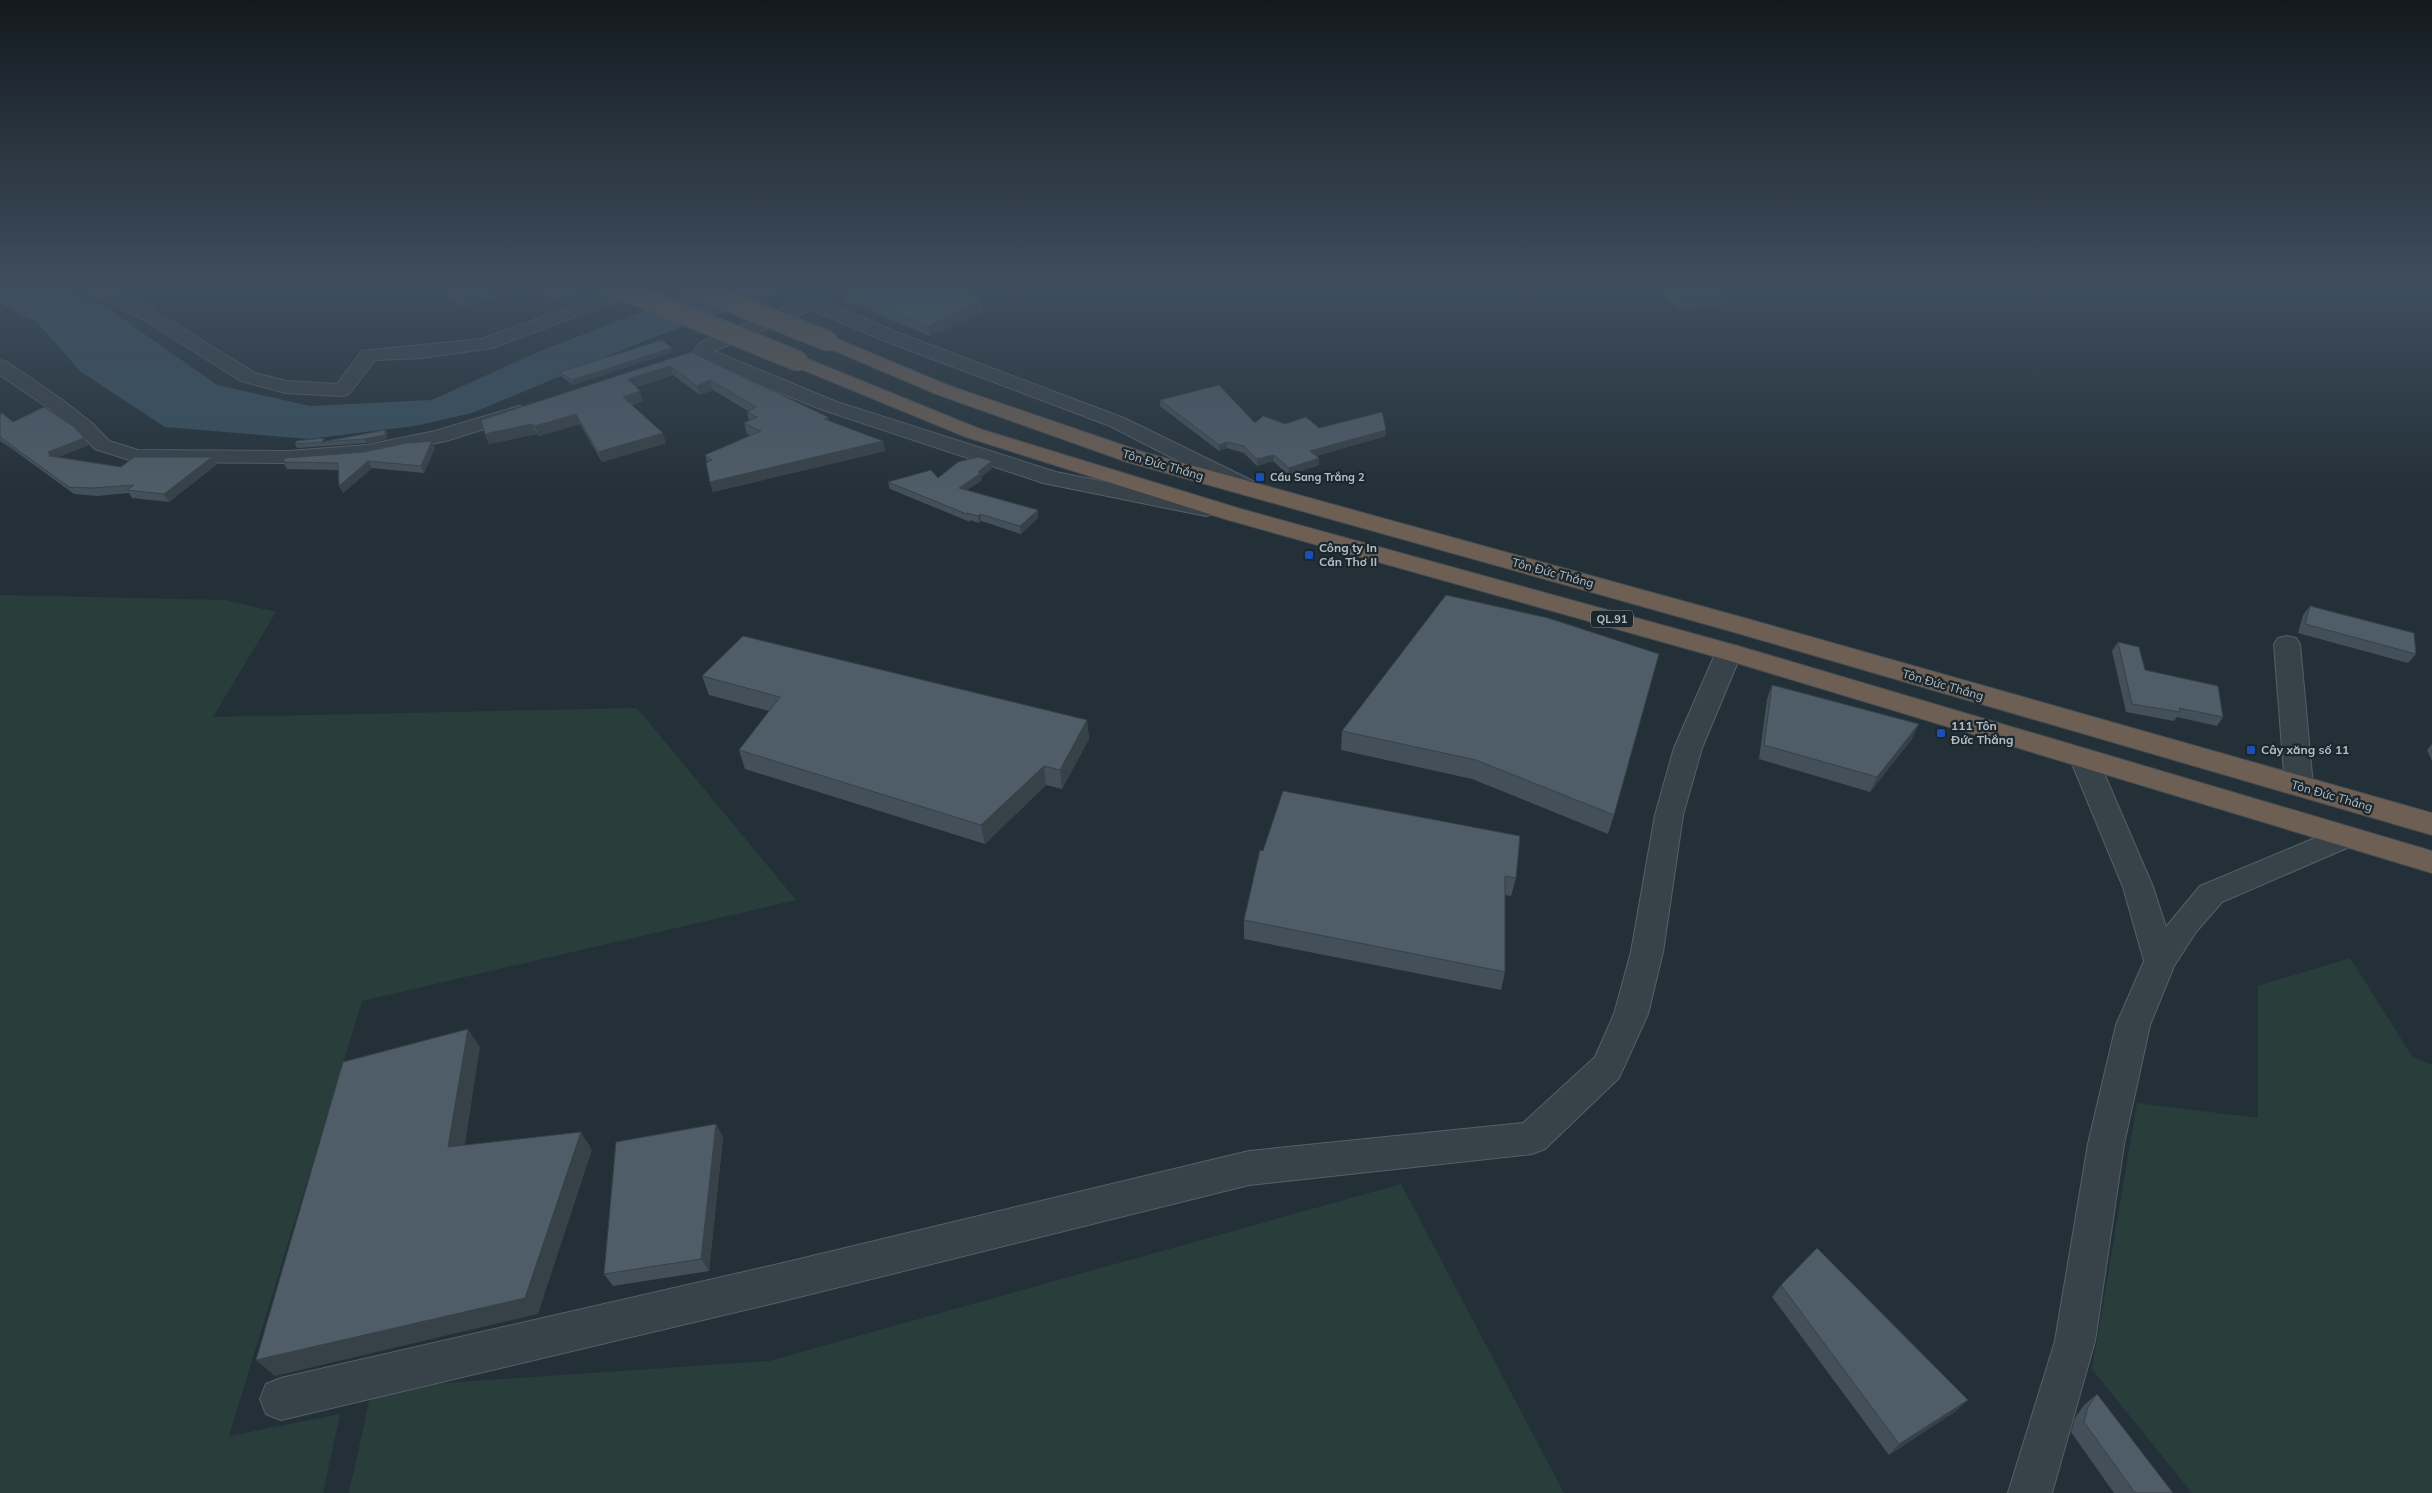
<svg xmlns="http://www.w3.org/2000/svg" width="2432" height="1493" font-family="Mulish,sans-serif">
<style>
.green{fill:#293e3b}
.water{fill:#38505e}
.lines{fill:none;stroke-linecap:round;stroke-linejoin:round}
.minor-casing{stroke:#556067;stroke-width:2}
.highway-casing{stroke:#424d53;stroke-width:2}
.minor{fill:#374249;fill-rule:evenodd}
.highway{fill:#6e5f54;fill-rule:evenodd}
.highway-bridge-casing{stroke:#424d53;stroke-width:22;stroke-linecap:butt}
.highway-bridge{stroke:#6e5f54;stroke-width:20}
.wall{fill:#435059}
.shaded-wall{fill:#374148}
.building{fill:#4e5d67;stroke:#374148}
.transit-dot{fill:#1a4fb4;stroke:#1c272d;stroke-width:2}
.labels{text-anchor:middle;stroke-width:4.5;stroke-linejoin:round;paint-order:stroke}
.far-poi-label{font-size:11px;font-weight:bold;fill:#b2bdc5;stroke:#1c272d;text-anchor:start}
.shield{fill:#1c272d;stroke:#859097;stroke-width:1}
.shield-label{font-size:11px;font-weight:bold;fill:#b2bdc5}
.street-label{font-size:12px;fill:#b2bdc5;stroke:#1c272d}
.poi-label{font-size:12px;font-weight:bold;fill:#b2bdc5;stroke:#1c272d;text-anchor:start}
</style>
<rect width="100%" height="100%" fill="#233038"/>
<!-- green -->
<g class="green">
<polygon points="0,595 226,600 276,612 213,717 637,708 796,900 362,1001 229,1436 340,1414 323,1493 0,1493"/>
<polygon points="2350,958 2412,1056 2432,1065 2432,1493 2192,1493 2092,1369 2137,1103 2258,1118 2258,986"/>
<polygon points="1401,1184 1564,1493 349,1493 372,1388 769,1361"/>
</g>
<!-- water -->
<polygon class="water" points="0,285 54,285 109,309 217,385 310,406 432,400 531,355 676,298 726,285 833,285 819,289 778,293 644,341 472,413 415,426 309,439 165,427 81,372 37,322 0,304"/>
<g class="lines">
<!-- minor casing -->
<g class="minor-casing">
<g id="minor">
<polygon points="80,285 103,285 153,310 255,373 286,381 337,384 362,351 482,339 572,306 533,289 530,285 554,285 588,300 626,285 652,285 649,289 492,348 422,358 375,360 349,394 342,396 286,393 241,381 141,318 83,289"/>
<polygon points="809,299 822,301 899,333 1124,418 1259,484 1262,489 1259,494 1251,496 1243,494 1110,426 885,341 812,310 714,351 837,402 1056,472 1206,502 1214,504 1217,509 1214,514 1206,516 1043,483 823,410 706,363 693,352 700,343 791,304"/>
<polygon points="0,360 7,362 61,399 93,424 109,441 138,450 289,451 367,445 435,431 519,406 526,408 529,412 526,416 446,441 367,457 289,463 136,462 95,449 79,432 47,407 0,375"/>
<polygon points="2287,636 2296,638 2300,644 2313,786 2309,793 2299,796 2289,793 2285,786 2274,644 2278,638"/>
<polygon points="1729,644 1738,646 1742,652 1702,748 1683,815 1663,952 1648,1014 1619,1078 1545,1149 1532,1154 1249,1185 783,1301 281,1420 266,1414 260,1399 266,1384 281,1378 783,1263 1249,1151 1523,1123 1595,1057 1614,1014 1631,952 1655,815 1674,748 1716,652 1720,646"/>
<polygon points="2084,749 2094,752 2098,759 2153,887 2166,927 2200,886 2344,826 2354,829 2359,837 2354,845 2222,902 2196,932 2174,966 2150,1025 2124,1144 2095,1341 2052,1493 2008,1493 2055,1341 2088,1144 2116,1025 2144,961 2123,887 2070,759 2074,752"/>
</g>
</g>
<!-- highway casing -->
<g class="highway-casing">
<g id="highway">
<polygon points="828,335 950,386 1143,452 1748,619 2432,813 2432,835 1730,631 1127,462 936,394 821,345 819,341 821,337"/>
<polygon points="798,355 980,429 1241,509 1738,646 2432,851 2432,873 1720,658 1225,519 966,437 791,365 788,361 791,357"/>
</g>
</g>
<!-- minor -->
<use href="#minor" class="minor"/>
<!-- highway -->
<use href="#highway" class="highway"/>
<!-- highway-bridge casing -->
<g class="highway-bridge-casing">
<g id="highway-bridge">
<polyline points="611,285 798,361"/>
<polyline points="687,285 828,341"/>
</g>
</g>
<!-- highway-bridge -->
<use href="#highway-bridge" class="highway-bridge"/>
</g>
<!-- wall -->
<g class="wall">
<polygon points="442,285 495,298 463,308 445,293"/>
<polygon points="1654,285 1714,285 1723,293 1720,305 1679,310"/>
<polygon points="844,291 964,291 981,301 983,312 930,336 846,301"/>
<polygon points="672,348 673,352 573,385 561,376 559,372 598,360"/>
<polygon points="691,352 828,417 828,420 885,451 713,492 710,482 707,462 705,455 751,435 747,434 744,423 749,421 747,412 748,411 713,390 700,395 673,375 636,387 643,401 632,405 666,443 602,462 580,424 539,436 537,434 489,444 485,434"/>
<polygon points="1160,400 1255,423 1285,424 1319,428 1386,430 1386,436 1316,456 1319,465 1288,475 1273,461 1257,466 1244,453 1227,448 1219,451 1160,406"/>
<polygon points="0,414 13,422 89,445 58,457 121,467 216,465 169,502 132,498 129,493 97,496 74,494 11,448 0,441"/>
<polygon points="385,430 387,434 387,439 367,443 297,448 295,444 325,441"/>
<polygon points="435,448 424,473 372,468 343,493 338,470 287,469 283,462"/>
<polygon points="992,461 992,468 981,477 982,480 967,490 1038,510 1038,518 1021,534 981,521 979,523 970,520 970,522 890,489 888,482 938,478"/>
<polygon points="1446,595 1614,815 1608,834 1472,779 1341,750 1342,731"/>
<polygon points="2310,606 2416,654 2408,663 2298,633 2303,615"/>
<polygon points="2118,642 2145,670 2223,717 2217,726 2177,717 2174,721 2126,712 2112,651"/>
<polygon points="702,676 1087,720 1089,739 1062,789 1046,785 985,844 745,769 739,750 769,711 709,695"/>
<polygon points="1772,685 1912,739 1870,792 1759,759 1767,699"/>
<polygon points="2432,744 2432,761 2427,750"/>
<polygon points="1283,791 1516,878 1511,896 1505,895 1505,972 1501,990 1244,939 1244,920 1263,851"/>
<polygon points="716,1124 723,1137 709,1271 613,1286 604,1274"/>
<polygon points="1781,1285 1956,1411 1889,1455 1772,1297"/>
<polygon points="2097,1394 2173,1493 2114,1493 2071,1432 2075,1418 2084,1405"/>
</g>
<!-- shaded-wall -->
<g class="shaded-wall">
<polygon points="954,285 978,285 955,295"/>
<polygon points="492,290 495,298 463,308 460,300"/>
<polygon points="1723,293 1720,305 1679,310 1682,298"/>
<polygon points="981,301 983,312 930,336 928,326"/>
<polygon points="0,308 1,308 3,312 0,314"/>
<polygon points="672,348 673,352 573,385 572,380"/>
<polygon points="670,366 673,375 631,389 628,379"/>
<polygon points="710,380 713,390 700,395 697,386"/>
<polygon points="640,391 643,401 626,407 623,397"/>
<polygon points="576,414 580,424 539,436 535,426"/>
<polygon points="532,424 537,434 489,444 485,434"/>
<polygon points="385,430 387,434 387,439 367,443 364,439"/>
<polygon points="1386,430 1386,436 1310,457 1310,451"/>
<polygon points="663,433 666,443 602,462 598,452"/>
<polygon points="84,438 89,445 54,459 49,456 48,452"/>
<polygon points="432,441 435,448 424,473 421,466"/>
<polygon points="883,441 885,451 713,492 710,482"/>
<polygon points="1227,442 1227,448 1219,451 1219,445"/>
<polygon points="1274,455 1273,461 1257,466 1257,459"/>
<polygon points="212,457 216,465 169,502 164,494"/>
<polygon points="1319,458 1319,465 1288,475 1289,468"/>
<polygon points="368,461 372,468 343,493 339,486"/>
<polygon points="992,461 992,468 981,477 982,480 960,495 959,488"/>
<polygon points="1038,510 1038,518 1021,534 1020,526"/>
<polygon points="980,514 981,521 979,523 978,516"/>
<polygon points="1087,720 1089,739 1062,789 1060,770"/>
<polygon points="1919,724 1912,739 1870,792 1877,777"/>
<polygon points="1044,766 1046,785 985,844 981,825"/>
<polygon points="468,1029 480,1047 462,1164 448,1147"/>
<polygon points="716,1124 723,1137 709,1271 701,1259"/>
<polygon points="581,1132 592,1150 538,1314 275,1376 256,1360"/>
<polygon points="1968,1400 1956,1411 1889,1455 1899,1444"/>
</g>
<!-- building -->
<g class="building">
<polygon points="442,285 486,285 492,290 460,300"/>
<polygon points="861,285 954,285 981,301 928,326 844,291"/>
<polygon points="1669,285 1714,285 1723,293 1682,298"/>
<polygon points="662,340 672,348 572,380 559,372 598,360"/>
<polygon points="691,352 828,417 824,419 883,441 710,482 706,463 712,460 705,455 761,431 744,423 757,417 747,412 756,407 710,380 697,386 670,366 628,379 640,391 623,397 663,433 598,452 576,414 535,426 532,424 485,434 481,420"/>
<polygon points="1219,385 1255,423 1263,416 1285,424 1306,417 1319,428 1382,412 1386,430 1310,451 1319,458 1289,468 1274,455 1257,459 1244,446 1227,442 1219,445 1160,400"/>
<polygon points="44,407 73,426 84,438 48,452 50,454 49,456 121,467 134,457 212,457 164,494 127,490 134,485 92,488 69,487 0,437 0,414 2,413 13,422"/>
<polygon points="385,430 385,435 364,439 295,444 296,441 324,438 322,442"/>
<polygon points="432,441 421,466 368,461 339,486 338,463 283,462 285,458 364,452 406,443"/>
<polygon points="978,457 992,461 978,472 981,473 959,488 1038,510 1020,526 980,514 978,516 967,513 969,515 888,482 931,470 938,478 958,462"/>
<polygon points="1446,595 1548,618 1659,654 1614,815 1476,760 1342,731"/>
<polygon points="2310,606 2414,633 2416,654 2305,624"/>
<polygon points="743,636 1087,720 1060,770 1044,766 981,825 739,750 780,697 702,676"/>
<polygon points="2118,642 2139,647 2145,670 2218,686 2223,717 2179,708 2180,712 2132,704"/>
<polygon points="1772,685 1919,724 1877,777 1764,745"/>
<polygon points="1283,791 1520,836 1516,878 1505,876 1505,972 1244,920 1260,850 1263,851"/>
<polygon points="468,1029 448,1147 581,1132 525,1298 256,1360 343,1062"/>
<polygon points="716,1124 701,1259 604,1274 616,1142"/>
<polygon points="1817,1248 1968,1400 1899,1444 1781,1285"/>
<polygon points="2097,1394 2173,1493 2135,1493 2084,1422 2088,1407"/>
</g>
<!-- sky -->
<linearGradient id="sky" x2="0" y2="1"><stop stop-color="#131a1f"/><stop offset="0.58" stop-color="#3f4e5e"/><stop offset="1" stop-color="#3f4e5e" stop-opacity="0"/></linearGradient>
<rect width="2432" height="494" fill="url(#sky)"/>
<!-- markers -->
<g class="transit-dot">
<rect x="1255" y="472" width="10" height="10" rx="2.5"/>
<rect x="1304" y="550" width="10" height="10" rx="2.5"/>
<rect x="1936" y="728" width="10" height="10" rx="2.5"/>
<rect x="2246" y="745" width="10" height="10" rx="2.5"/>
</g>
<g class="labels">
<!-- far-poi labels -->
<g class="far-poi-label">
<text x="1270" y="481">Cầu Sang Trắng 2</text>
</g>
<!-- shield labels -->
<rect class="shield" x="1591" y="610.5" width="42" height="17" rx="4"/>
<g class="shield-label">
<text x="1612" y="623">QL.91</text>
</g>
<!-- street labels -->
<g class="street-label">
<text transform="translate(1163 465) rotate(16)" y="4">Tôn Đức Thắng</text>
<text transform="translate(1553 573) rotate(15)" y="4">Tôn Đức Thắng</text>
<text transform="translate(1943 685) rotate(16)" y="4">Tôn Đức Thắng</text>
<text transform="translate(2332 796) rotate(16)" y="4">Tôn Đức Thắng</text>
</g>
<!-- poi labels -->
<g class="poi-label">
<text x="1319" y="552">Công ty In<tspan x="1319" dy="14">Cần Thơ II</tspan></text>
<text x="1951" y="730">111 Tôn<tspan x="1951" dy="14">Đức Thắng</tspan></text>
<text x="2261" y="754">Cây xăng số 11</text>
</g>
</g>
</svg>
